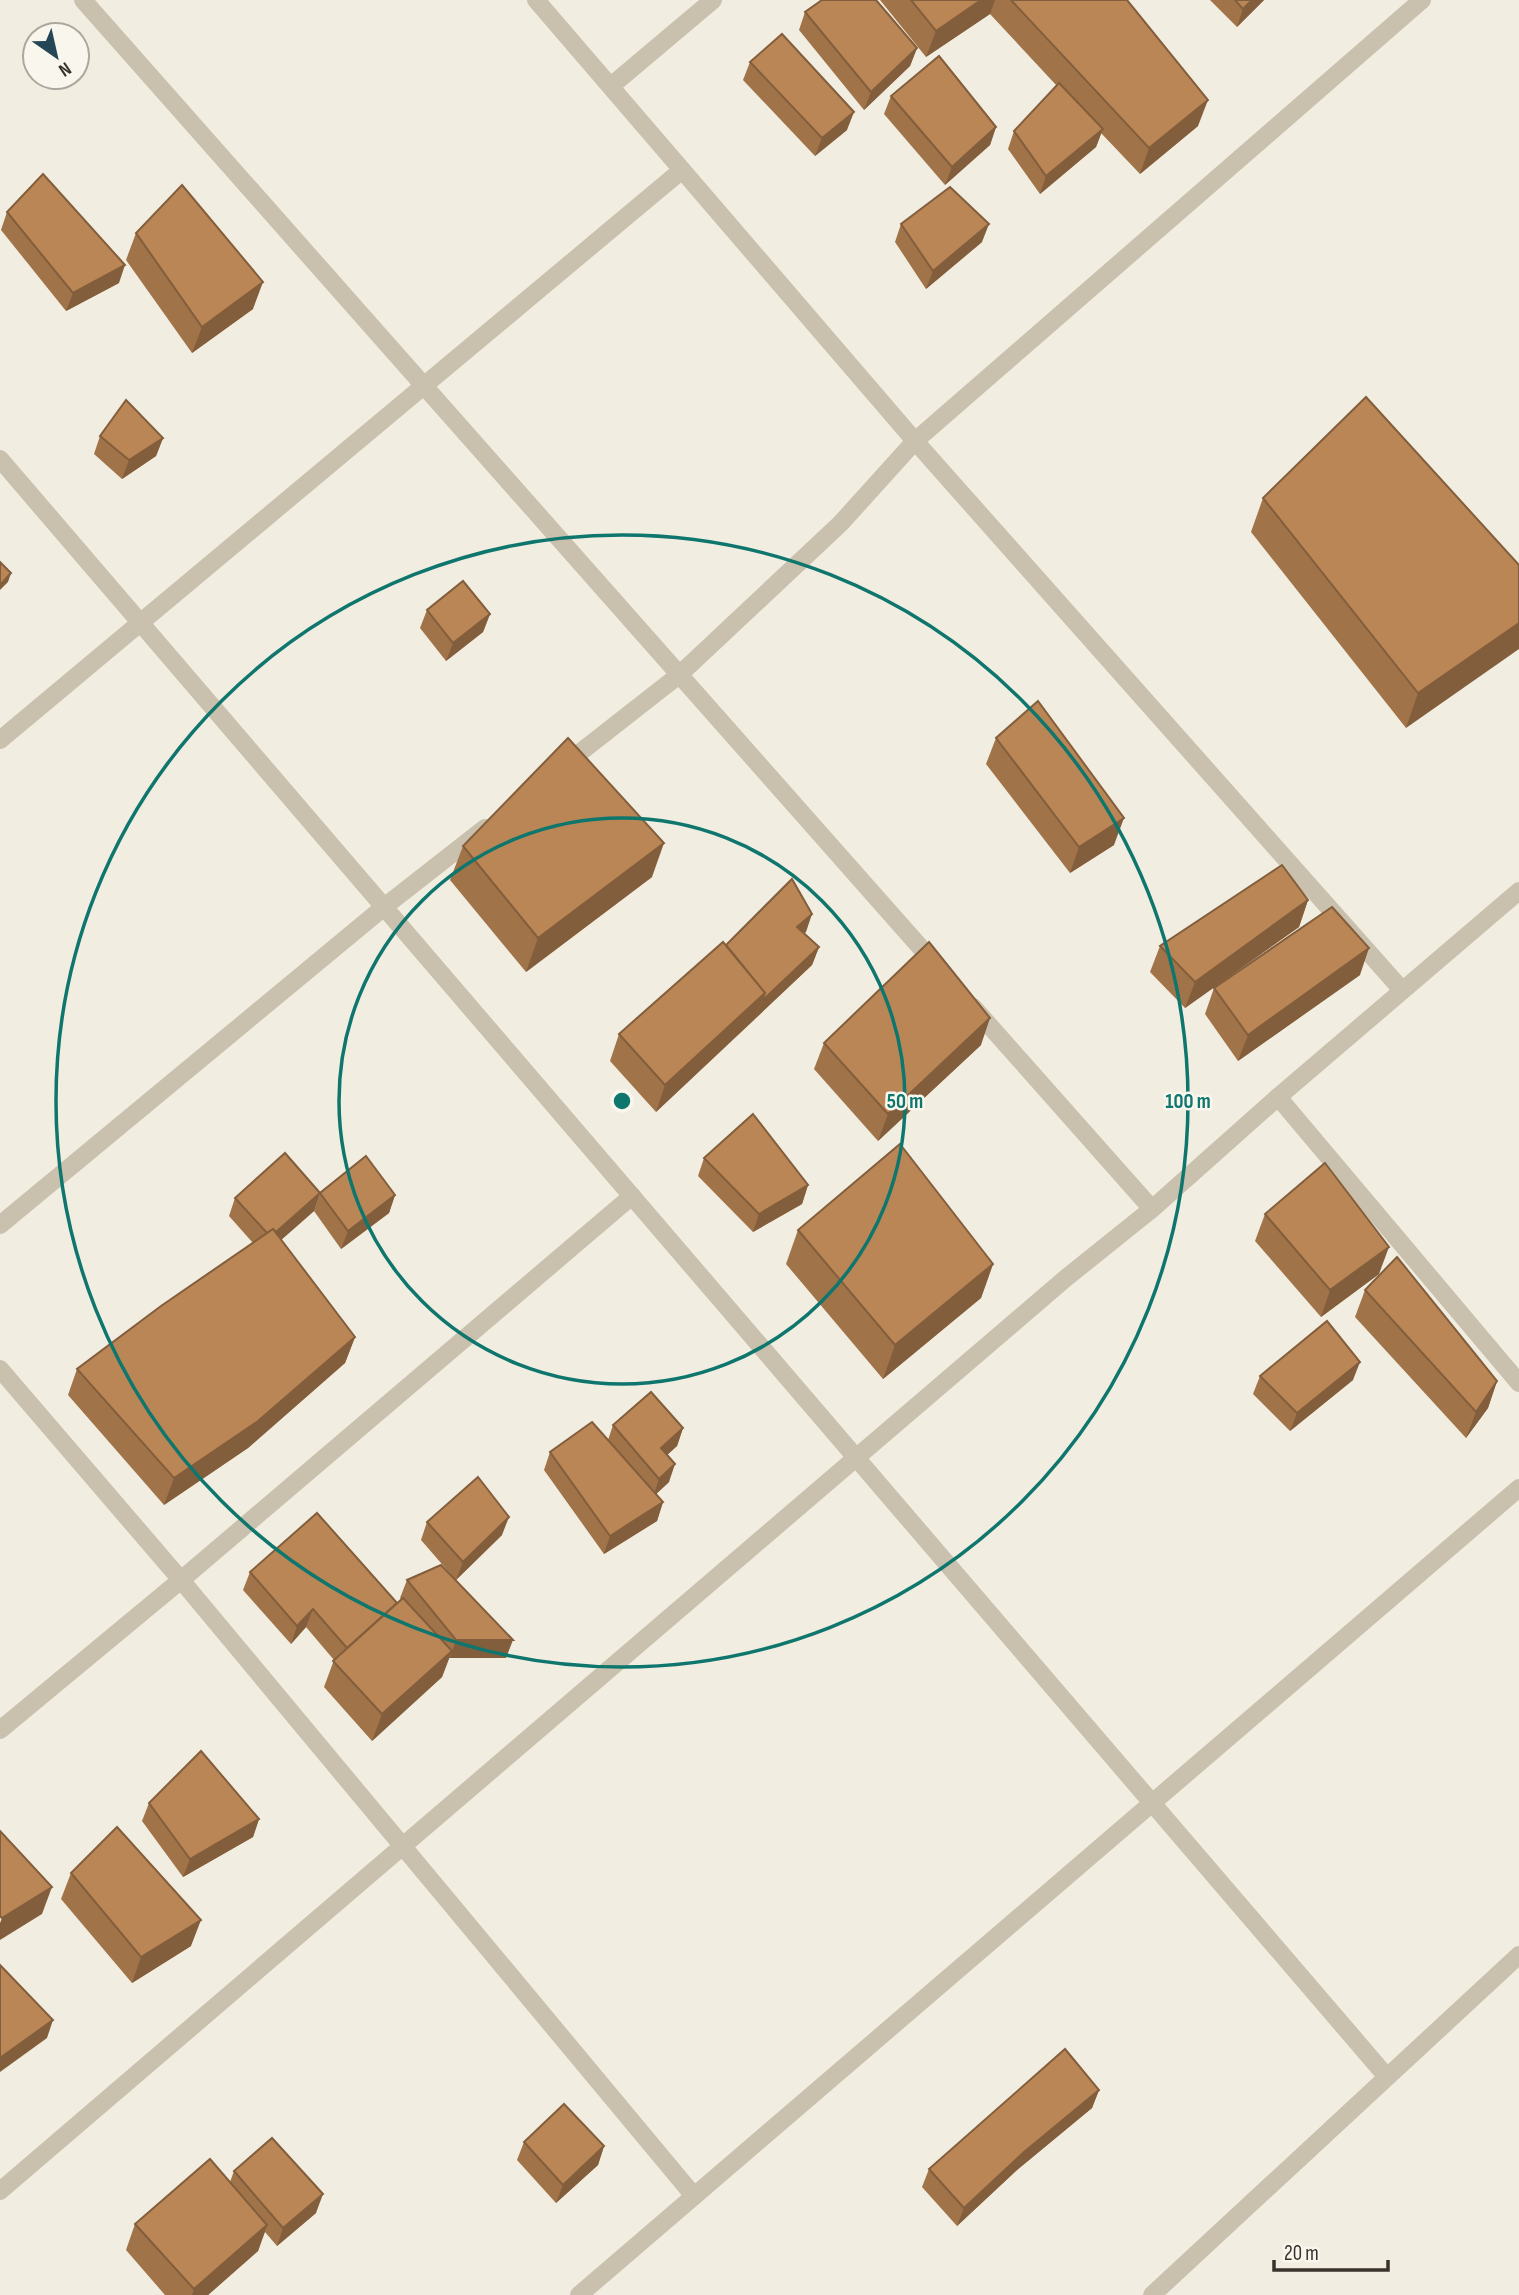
<svg xmlns="http://www.w3.org/2000/svg" width="1519" height="2295" font-family="'Sofia Sans Condensed',sans-serif">
<style>
.lines{fill:none;stroke-linecap:round;stroke-linejoin:round}
.street{stroke:#c9c0ad;stroke-width:18}
.wall{fill:#a17349}
.shaded-wall{fill:#835e3c}
.building{fill:#bb8655;stroke:#835e3c;stroke-width:2}
.ring{fill:none;stroke:#0f766e;stroke-width:3.5}
.centre{fill:#0f766e;stroke:#f9f6ed;stroke-width:3.5}
.ring-label{font-size:21px;text-anchor:middle;font-weight:bold;fill:#0f766e;stroke:#f9f6ed;stroke-width:5;stroke-linejoin:round;paint-order:stroke}
</style>
<rect width="100%" height="100%" fill="#f1ede1"/>
<g class="lines">
<!-- street -->
<g class="street">
<polyline points="83,0 936,965"/>
<polyline points="536,0 915,441 1402,990"/>
<polyline points="611,86 713,0"/>
<polyline points="0,459 1387,2077"/>
<polyline points="0,740 682,170"/>
<polyline points="564,765 679,675 841,523 915,441 1422,0"/>
<polyline points="973,1007 1152,1209"/>
<polyline points="1278,1097 1519,1383"/>
<polyline points="0,1225 384,907 485,828"/>
<polyline points="0,1369 181,1580 694,2196"/>
<polyline points="0,1730 181,1580 632,1196"/>
<polyline points="0,2191 1066,1278 1152,1209 1278,1097 1519,891"/>
<polyline points="579,2295 1519,1488"/>
<polyline points="1152,2295 1519,1955"/>
</g>
</g>
<!-- wall -->
<g class="wall">
<polygon points="880,0 1127,0 1198,126 1140,174 1101,133 1096,147 1040,194 1008,149 1014,131 1057,86 990,14 926,57"/>
<polygon points="1210,0 1264,0 1237,27"/>
<polygon points="805,12 917,48 910,66 864,110 799,30"/>
<polygon points="750,62 847,130 815,156 743,80"/>
<polygon points="891,96 996,127 990,145 945,185 884,114"/>
<polygon points="7,212 119,283 66,311 1,230"/>
<polygon points="901,224 982,242 926,289 895,242"/>
<polygon points="136,233 253,309 192,353 126,260"/>
<polygon points="100,436 163,438 156,456 122,479 94,454"/>
<polygon points="1263,498 1519,565 1406,728 1251,532"/>
<polygon points="427,610 490,614 483,632 446,661 420,628"/>
<polygon points="996,738 1114,845 1070,873 986,764"/>
<polygon points="463,846 652,877 526,972 450,880"/>
<polygon points="1308,900 1299,927 1185,1008 1150,972 1160,946"/>
<polygon points="812,914 804,933 819,947 812,965 656,1112 610,1061 619,1034 726,945"/>
<polygon points="1360,975 1238,1061 1205,1014 1214,988"/>
<polygon points="824,1043 981,1045 878,1141 814,1069"/>
<polygon points="704,1158 808,1185 802,1204 753,1232 698,1176"/>
<polygon points="320,1193 314,1211 281,1240 355,1337 345,1363 248,1448 164,1505 68,1395 77,1369 253,1243 229,1216 235,1198"/>
<polygon points="320,1193 395,1195 389,1213 341,1249 314,1211"/>
<polygon points="1265,1214 1379,1274 1321,1317 1255,1241"/>
<polygon points="798,1230 993,1264 981,1298 883,1379 786,1264"/>
<polygon points="1365,1290 1497,1381 1488,1408 1466,1438 1355,1317"/>
<polygon points="1260,1376 1353,1380 1290,1431 1253,1394"/>
<polygon points="613,1425 683,1428 677,1446 667,1455 669,1482 656,1494 663,1502 657,1521 604,1554 544,1470 550,1452 608,1440"/>
<polygon points="427,1522 502,1535 456,1580 506,1658 449,1658 442,1677 372,1741 324,1687 334,1660 306,1627 291,1644 243,1590 250,1572 397,1603 401,1599 400,1598 407,1580 454,1578 421,1540"/>
<polygon points="149,1803 259,1819 253,1837 183,1877 142,1821"/>
<polygon points="71,1873 191,1946 132,1983 61,1899"/>
<polygon points="1099,2090 1092,2108 1017,2170 957,2226 922,2187 929,2169"/>
<polygon points="524,2142 604,2146 598,2165 556,2203 517,2160"/>
<polygon points="234,2171 316,2213 277,2246 265,2232 258,2251 208,2295 165,2295 126,2250 135,2224 230,2182"/>
</g>
<!-- shaded-wall -->
<g class="shaded-wall">
<polygon points="981,0 995,0 990,14 926,57 936,31"/>
<polygon points="1252,0 1264,0 1237,27 1243,9"/>
<polygon points="917,48 910,66 864,110 871,92"/>
<polygon points="1208,100 1198,126 1140,174 1149,148"/>
<polygon points="854,112 847,130 815,156 822,138"/>
<polygon points="996,127 990,145 945,185 952,167"/>
<polygon points="1103,129 1096,147 1040,194 1046,176"/>
<polygon points="989,224 982,242 926,289 933,271"/>
<polygon points="125,265 119,283 66,311 73,293"/>
<polygon points="263,282 253,309 192,353 202,327"/>
<polygon points="163,438 156,456 122,479 129,460"/>
<polygon points="11,573 8,582 0,590 0,585"/>
<polygon points="490,614 483,632 446,661 453,643"/>
<polygon points="1519,623 1519,649 1406,728 1418,693"/>
<polygon points="1124,818 1114,845 1070,873 1079,847"/>
<polygon points="664,843 652,877 526,972 538,938"/>
<polygon points="1308,900 1299,927 1185,1008 1195,982"/>
<polygon points="812,914 806,932 791,945 797,927"/>
<polygon points="819,947 812,965 755,1019 762,1001"/>
<polygon points="1369,948 1360,975 1238,1061 1248,1035"/>
<polygon points="765,993 755,1019 656,1112 665,1085"/>
<polygon points="990,1018 981,1045 878,1141 888,1114"/>
<polygon points="808,1185 802,1204 753,1232 759,1214"/>
<polygon points="320,1193 314,1211 264,1255 270,1237"/>
<polygon points="395,1195 389,1213 341,1249 348,1231"/>
<polygon points="1389,1247 1379,1274 1321,1317 1330,1290"/>
<polygon points="993,1264 981,1298 883,1379 895,1345"/>
<polygon points="355,1337 345,1363 248,1448 164,1505 174,1478"/>
<polygon points="1360,1362 1353,1380 1290,1431 1297,1413"/>
<polygon points="1497,1381 1488,1408 1466,1438 1476,1412"/>
<polygon points="683,1428 677,1446 655,1466 661,1448"/>
<polygon points="675,1464 669,1482 653,1497 659,1479"/>
<polygon points="663,1502 657,1521 604,1554 610,1536"/>
<polygon points="509,1517 502,1535 456,1580 463,1562"/>
<polygon points="313,1609 306,1627 291,1644 297,1626"/>
<polygon points="456,1640 513,1640 506,1658 450,1658"/>
<polygon points="452,1651 442,1677 372,1741 382,1714"/>
<polygon points="259,1819 253,1837 183,1877 190,1859"/>
<polygon points="52,1887 42,1914 0,1940 0,1923 2,1918"/>
<polygon points="201,1920 191,1946 132,1983 141,1957"/>
<polygon points="53,2020 47,2038 0,2072 0,2058"/>
<polygon points="1099,2090 1092,2108 1017,2170 957,2226 964,2208 1024,2152"/>
<polygon points="604,2146 598,2165 556,2203 563,2185"/>
<polygon points="323,2194 316,2213 277,2246 283,2228"/>
<polygon points="267,2225 258,2251 208,2295 192,2295 194,2289"/>
</g>
<!-- building -->
<g class="building">
<polygon points="822,0 876,0 917,48 871,92 805,12"/>
<polygon points="911,0 981,0 936,31"/>
<polygon points="1011,0 1127,0 1208,100 1149,148"/>
<polygon points="1235,0 1252,0 1243,9"/>
<polygon points="782,34 854,112 822,138 750,62"/>
<polygon points="939,56 996,127 952,167 891,96"/>
<polygon points="1059,83 1103,129 1046,176 1014,131"/>
<polygon points="43,174 125,265 73,293 7,212"/>
<polygon points="182,185 263,282 202,327 136,233"/>
<polygon points="950,187 989,224 933,271 901,224"/>
<polygon points="1366,397 1519,565 1519,623 1418,693 1263,498"/>
<polygon points="126,400 163,438 129,460 100,436"/>
<polygon points="0,562 11,573 0,585"/>
<polygon points="463,581 490,614 453,643 427,610"/>
<polygon points="1038,701 1124,818 1079,847 996,738"/>
<polygon points="568,738 664,843 538,938 463,846"/>
<polygon points="1282,865 1308,900 1195,982 1160,946"/>
<polygon points="792,879 812,914 797,927 819,947 762,1001 765,993 726,945"/>
<polygon points="1332,907 1369,948 1248,1035 1214,988"/>
<polygon points="723,942 765,993 665,1085 619,1034"/>
<polygon points="929,942 990,1018 888,1114 824,1043"/>
<polygon points="753,1114 808,1185 759,1214 704,1158"/>
<polygon points="900,1144 993,1264 895,1345 798,1230"/>
<polygon points="285,1153 320,1193 276,1232 273,1229 267,1233 235,1198"/>
<polygon points="366,1156 395,1195 348,1231 320,1193"/>
<polygon points="1325,1163 1389,1247 1330,1290 1265,1214"/>
<polygon points="273,1229 355,1337 258,1421 174,1478 77,1369 161,1306"/>
<polygon points="1397,1257 1497,1381 1476,1412 1365,1290"/>
<polygon points="1327,1321 1360,1362 1297,1413 1260,1376"/>
<polygon points="651,1392 683,1428 661,1448 675,1464 659,1479 613,1425"/>
<polygon points="592,1422 663,1502 610,1536 550,1452"/>
<polygon points="478,1477 509,1517 463,1562 427,1522"/>
<polygon points="317,1513 397,1603 347,1648 313,1609 297,1626 250,1572"/>
<polygon points="441,1565 513,1640 456,1640 407,1580"/>
<polygon points="403,1598 452,1651 382,1714 333,1661"/>
<polygon points="201,1751 259,1819 190,1859 149,1803"/>
<polygon points="117,1827 201,1920 141,1957 71,1873"/>
<polygon points="0,1831 52,1887 2,1918 0,1916"/>
<polygon points="0,1965 53,2020 0,2058"/>
<polygon points="1065,2049 1099,2090 1024,2152 964,2208 929,2169"/>
<polygon points="564,2104 604,2146 563,2185 524,2142"/>
<polygon points="272,2138 323,2194 283,2228 234,2171"/>
<polygon points="210,2159 267,2225 194,2289 135,2224"/>
</g>
<!-- distance rings -->
<g class="ring">
<circle cx="622" cy="1101" r="283"/>
<circle cx="622" cy="1101" r="566"/>
</g>
<circle cx="622" cy="1101" r="10" class="centre"/>
<g class="ring-label">
<text x="905" y="1108">50 m</text>
<text x="1188" y="1108">100 m</text>
</g>
<!-- north arrow -->
<g transform="translate(56 56) rotate(146)"><circle r="33" fill="#f9f6ed" stroke="#aca89f" stroke-width="2"/>
<path d="M0-5L12 26L0 18L-12 26Z" fill="#244656"/>
<text y="-10" font-size="19" font-weight="bold" text-anchor="middle" fill="#38322b">N</text>
</g>
<!-- scale -->
<path d="M1274 2260v10h114v-10" fill="none" stroke="#38322b" stroke-width="3.5"/>
<text x="1284" y="2260" font-size="21" fill="#38322b" stroke="#f9f6ed" stroke-width="5" paint-order="stroke">20 m</text>
</svg>
